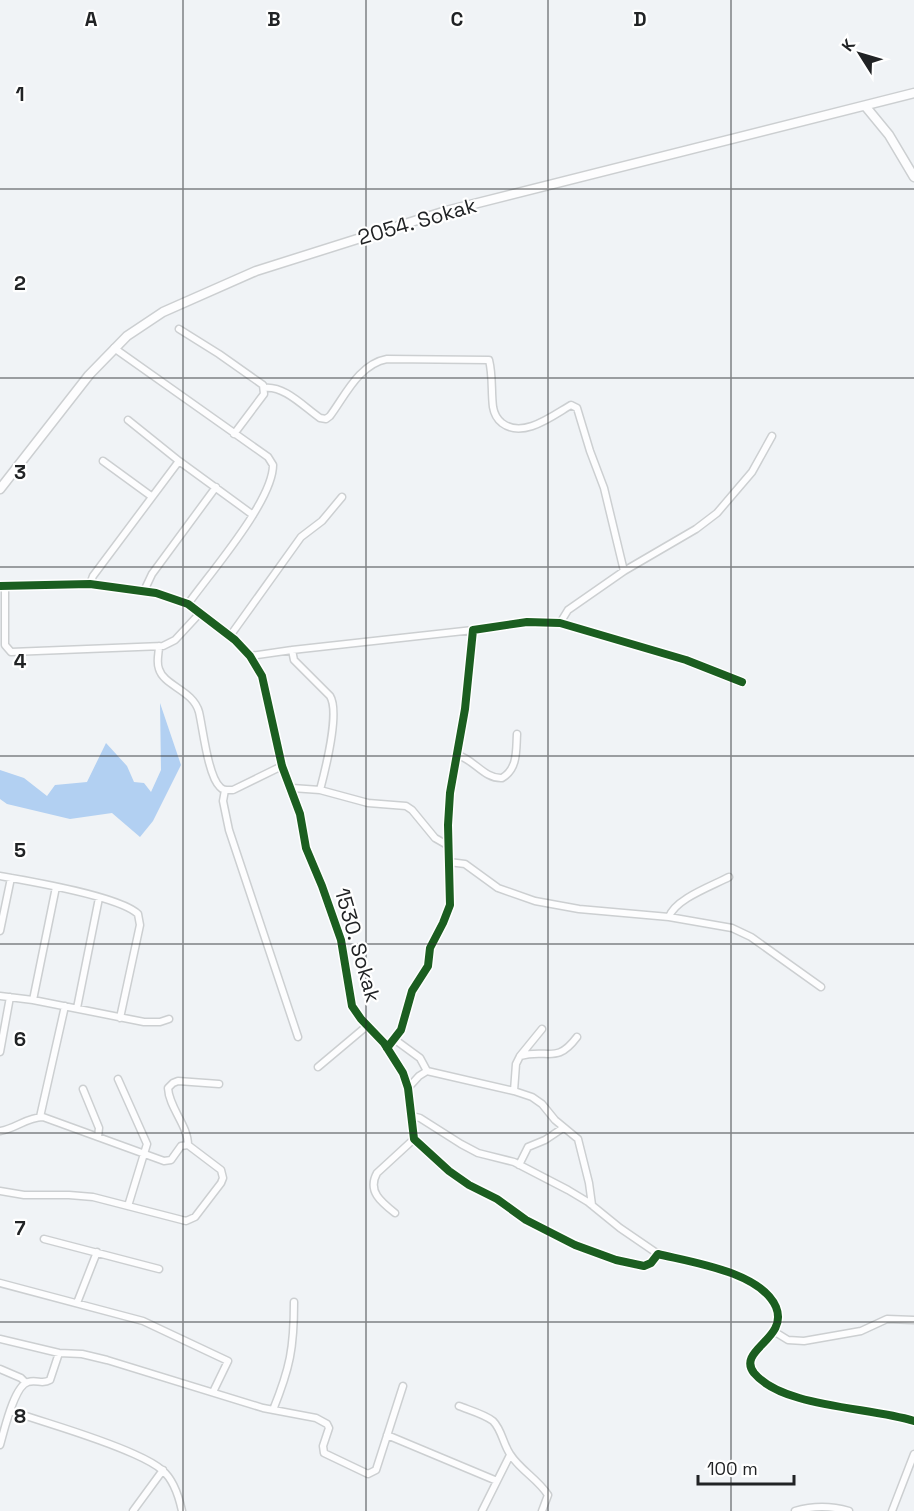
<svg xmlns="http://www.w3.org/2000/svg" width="914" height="1511" font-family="'Space Grotesk',sans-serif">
	<rect width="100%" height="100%" fill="#f0f3f6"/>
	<path fill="#b2d0f2" d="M160,703L181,765L153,821L140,837L112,813L70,819L7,804L0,799V770L24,778L47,796L55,785L87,782L106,743L127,766L134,782L144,783L151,792L161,770Z"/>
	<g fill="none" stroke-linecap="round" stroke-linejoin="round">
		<defs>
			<path id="street" d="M179,329L219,354L263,385L264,394L234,434
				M114,348L268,457L273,465C273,501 210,573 188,604
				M264,388C284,385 304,407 320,418L326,419L330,416C345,396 359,364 387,359L489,360C493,376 491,391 493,407C494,413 497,419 502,423C523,439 552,416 571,405L577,408L590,451L604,488L624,571
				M128,420L179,461
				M103,461L151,496
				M90,584L93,576L179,461L253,515
				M0,586L90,584L156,593L188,604L235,640L250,656L262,676L282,766L300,814L306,848L322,886L341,940L352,1006L361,1019L384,1043L403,1073L408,1088L414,1139L449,1171L469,1185L497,1199L526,1220L575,1245L616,1260L644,1266L651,1263L658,1254C691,1262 761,1272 776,1307C789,1339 736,1350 754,1373C783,1408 871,1407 914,1421
				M5,586V645L11,652L163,646L175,640L200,613
				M144,591L152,574L216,487
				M560,623L568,610L624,571L696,529L717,513L752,472L772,436
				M230,636L301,537L322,521L342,497
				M159,646C159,653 156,662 159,669C164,686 193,690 199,712C203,729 208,776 220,787C223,791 228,790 233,790L282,766
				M292,650L294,660L330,696C340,712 325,771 320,790
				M250,656L292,650L473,630
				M457,755C474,759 484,779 502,778C518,769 516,750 517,734
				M292,788L320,790L368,803L406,806L412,810L435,838L449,846
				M225,790L223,801L229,830L298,1037
				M449,862L465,864L498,888L535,901L579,909L669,917L732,928L751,937L821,987
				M0,876C29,881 119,896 138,914L140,925L120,1018
				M669,917C675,899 712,886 729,877
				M0,931L11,878
				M0,996L33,1000L144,1022H160L169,1019
				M33,1000L56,887
				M77,1008L99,898
				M394,1039L420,1058L427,1071
				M387,1048L401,1030L412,991L428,966L430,948L443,923L450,905L448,825L450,793L465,709L473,630L527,622L560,623L686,660L742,682
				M0,1052L10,997
				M520,1056L542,1029
				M318,1067L368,1025
				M118,1079L147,1144L128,1206
				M408,1088L419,1076L427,1071L514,1091L532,1097L542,1104L555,1120L578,1139L589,1183L592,1205
				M83,1089L99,1128L98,1137
				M514,1091L516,1064L520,1056C548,1048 556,1065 577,1037
				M412,1116L420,1118L461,1144L478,1153L514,1162L568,1190L588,1202L620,1228L658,1254
				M40,1117L65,1006
				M0,1131C15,1129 27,1117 43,1117L164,1161L171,1160L181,1146L188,1145L221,1170L223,1178L221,1183L195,1217L186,1221L93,1197L69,1195H24L0,1191
				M188,1145C188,1125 169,1108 168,1088L173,1083L178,1081L219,1084
				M519,1165L528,1147L545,1140L563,1128
				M395,1213C381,1202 367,1191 377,1173L414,1139
				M44,1239L159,1269
				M0,1283L143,1321L228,1361L213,1392
				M77,1303L97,1252
				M775,1332L788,1340L804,1341L861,1331L887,1319L914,1320
				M0,1339L59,1353L82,1354L107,1360L263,1408L316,1418L327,1424L329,1428L323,1446L324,1453L368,1474L376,1470L403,1386
				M0,1369L21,1378L26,1383
				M459,1406C469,1410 484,1414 493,1421C502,1430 503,1444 510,1454C520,1470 538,1479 548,1495L542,1511
				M273,1410C290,1368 294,1348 294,1302
				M11,1411C52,1425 94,1436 134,1454C143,1458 154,1463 162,1470C173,1479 179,1497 182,1511
				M387,1435L497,1481
				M0,1445C4,1431 14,1386 28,1382C37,1379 42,1385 50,1380L59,1353
				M133,1511L163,1470
				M482,1511L510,1455
				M795,1511C812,1506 832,1506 849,1511
				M892,1511L914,1454"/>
			<path id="secondary" d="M866,107L889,135L914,177
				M0,489L89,375L127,336L163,312L256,271L446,211L914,93"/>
		</defs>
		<use href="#street" stroke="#cccfd1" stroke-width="9"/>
		<use href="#secondary" stroke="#cccfd1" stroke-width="11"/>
		<use href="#street" stroke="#fdfdfe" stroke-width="6"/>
		<use href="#secondary" stroke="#fdfdfe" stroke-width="8"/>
		<defs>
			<path id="cycleway" d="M0,586L90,584L156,593L188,604L235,640L250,656L262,676L282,766L300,814L306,848L322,886L341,940L352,1006L361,1019L384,1043L403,1073L408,1088L414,1139L449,1171L469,1185L497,1199L526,1220L575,1245L616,1260L644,1266L651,1263L658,1254C691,1262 761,1272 776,1307C789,1339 736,1350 754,1373C783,1408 871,1407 914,1421
				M387,1048L401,1030L412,991L428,966L430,948L443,923L450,905L448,825L450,793L465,709L473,630L527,622L560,623L686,660L742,682"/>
		</defs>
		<use href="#cycleway" stroke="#fff" stroke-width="11"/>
		<use href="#cycleway" stroke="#1b5e20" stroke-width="8"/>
	</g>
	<path fill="none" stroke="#212325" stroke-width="1.5" stroke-opacity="0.55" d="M183,0V1511M366,0V1511M548,0V1511M731,0V1511M0,189H914M0,378H914M0,567H914M0,756H914M0,944H914M0,1133H914M0,1322H914"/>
	<g text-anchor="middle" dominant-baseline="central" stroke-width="4.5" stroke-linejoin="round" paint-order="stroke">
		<g font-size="21" fill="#212325" stroke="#fff">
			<text transform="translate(417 221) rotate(-16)">2054. Sokak</text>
			<text transform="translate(358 945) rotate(74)">1530. Sokak</text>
		</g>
	</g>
	<g font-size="20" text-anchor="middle" font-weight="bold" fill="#212325" stroke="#fff" stroke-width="4.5" stroke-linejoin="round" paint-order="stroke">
		<text x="91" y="26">A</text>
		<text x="274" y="26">B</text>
		<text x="457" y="26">C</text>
		<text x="640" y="26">D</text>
		<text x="20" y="101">1</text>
		<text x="20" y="290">2</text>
		<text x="20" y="479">3</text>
		<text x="20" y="668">4</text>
		<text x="20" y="857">5</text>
		<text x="20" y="1046">6</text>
		<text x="20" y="1235">7</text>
		<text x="20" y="1423">8</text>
	</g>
	<g transform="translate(860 54) rotate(307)" stroke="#ffffff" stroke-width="4.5" paint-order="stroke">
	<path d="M0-4.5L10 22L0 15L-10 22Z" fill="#212325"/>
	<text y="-9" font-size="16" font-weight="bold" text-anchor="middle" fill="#212325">K</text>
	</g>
	<path d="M698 1475v9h96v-9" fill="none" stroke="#212325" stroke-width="3"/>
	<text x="707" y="1475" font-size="18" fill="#212325" stroke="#ffffff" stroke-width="4.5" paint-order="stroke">100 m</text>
</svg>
